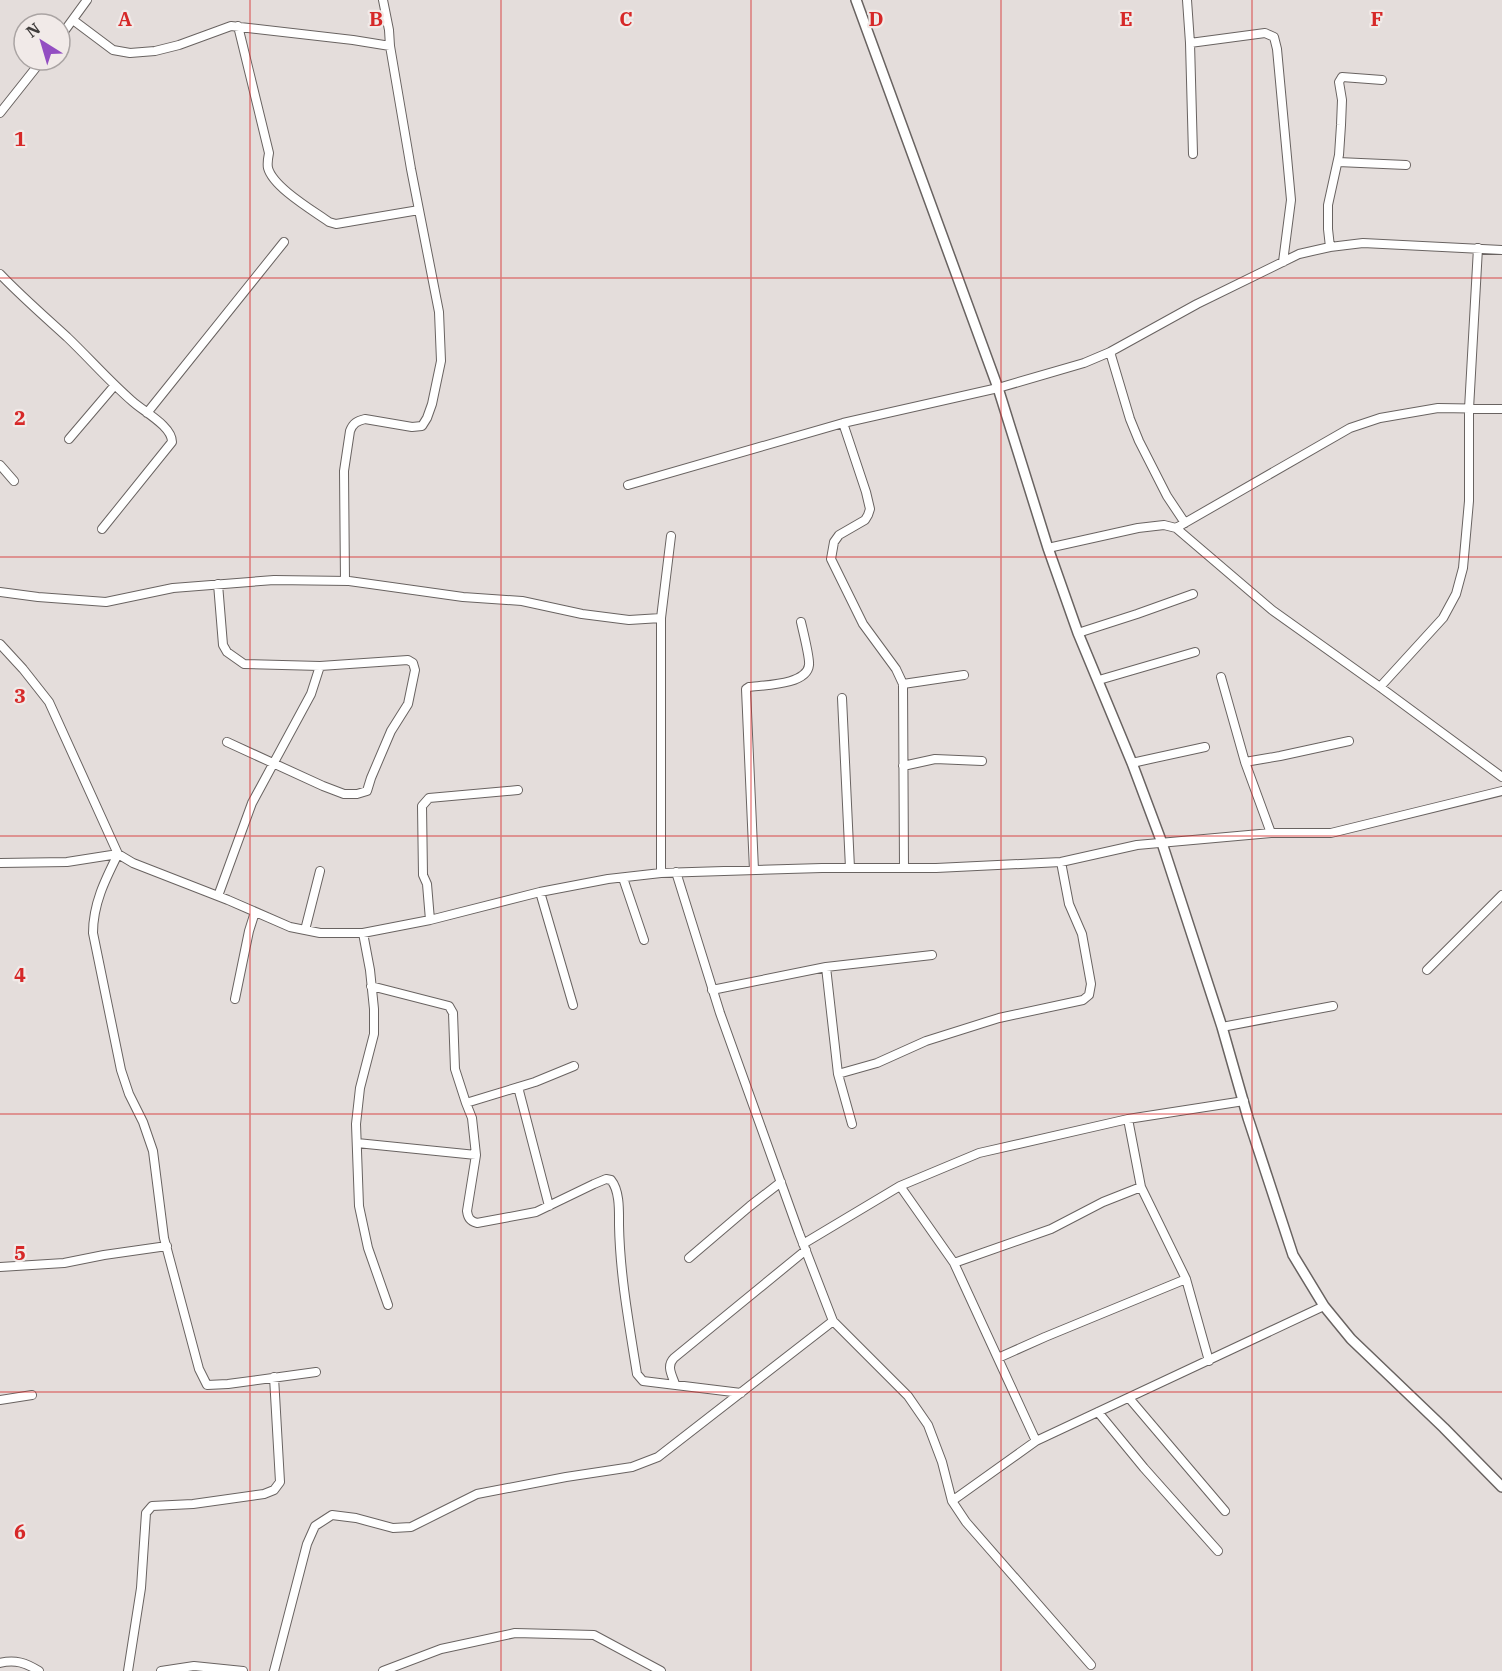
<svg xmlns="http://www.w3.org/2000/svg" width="1502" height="1671" font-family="'IBM Plex Serif',serif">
	<rect width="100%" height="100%" fill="#e4dddb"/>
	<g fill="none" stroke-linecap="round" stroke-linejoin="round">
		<defs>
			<path id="minor" d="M1187,0L1190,43L1193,154
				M73,20L113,50L130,53L155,51L179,45L231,26L353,40L390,46
				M238,26L269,153C268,158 267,163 268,168C273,187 312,210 329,222L336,224L419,210
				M60,37L87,0
				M1190,43L1265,33L1274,37L1277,49L1291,200L1283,262
				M0,113L42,60
				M1338,162L1406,165
				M1330,247L1328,229V205L1339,155L1341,125L1342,100L1339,82L1342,77L1382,80
				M0,274C21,296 44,316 67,337C89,358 109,381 132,401C144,412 172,426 172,442L102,529
				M1110,352L1130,419L1139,441L1167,496L1185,523
				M147,413L284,242
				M843,423L866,492L870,509L868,515L865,520L839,535L834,542L831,559L863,624L896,669L903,684L904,868
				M69,439L115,385
				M0,465L14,481
				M628,485L843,423L998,388L1084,363L1110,352L1197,304L1299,254L1330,247L1363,243L1502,250
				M1176,528L1350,428L1380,418L1438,408L1502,409
				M1048,548L1138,528L1164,525L1176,528L1272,610L1380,687L1502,777
				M345,581L344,471L350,431C353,423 357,421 365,419L412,427L422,426L427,418L432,404L441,361L439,312L411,169L390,46L389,30L383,0
				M218,584L223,645L227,652L244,664L320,666L408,660L413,663L415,670L408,704L391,731L371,778L367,791L357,794H344L323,786L227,742
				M0,592L38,597L106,602L173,588L274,580L349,581L463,597L522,601L582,614L629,620L661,618
				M1078,633L1137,614L1193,594
				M0,644L23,669L49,702L118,854L133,863L228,900L290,927L320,933H363L430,920L540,892L608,879L661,873L692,872L822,868H936L1061,862L1137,845L1271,833H1331L1502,791
				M1221,677L1245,762L1271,833
				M1099,680L1195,652
				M903,684L964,675
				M1380,687L1443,618L1456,594L1463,568L1469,501V409L1478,248
				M842,698L850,868
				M1245,762L1280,756L1349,741
				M1132,763L1205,747
				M903,766L935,759L982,761
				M118,854C105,880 93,904 93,933L121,1070L129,1094L143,1122L153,1151L164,1238L199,1369L207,1385L228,1384L316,1372
				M0,863L67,862L118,854
				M754,870L746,689L749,687C764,685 807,685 809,665C810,658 803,631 801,622
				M676,872L720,1013L799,1233L833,1321L908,1396L928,1425L942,1462L952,1501L966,1522L1091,1665
				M661,873V618L671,536
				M623,878L644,940
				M540,892L573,1005
				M218,896L252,803L311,694L320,666
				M430,920L427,884L423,875L422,806L429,798L518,790
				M305,930L320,871
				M363,933L370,970L374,1009V1034L360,1088L356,1124L359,1206L368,1248L388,1305
				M826,967L838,1074L852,1124
				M1427,970L1502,895
				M712,990L826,967L932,955
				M235,999L249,931L255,912
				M1222,1027L1333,1006
				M838,1074L877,1063L926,1041L999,1018L1083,1000L1089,995L1091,984L1082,934L1069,904L1061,862
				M518,1087L549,1206
				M466,1103L535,1082L574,1066
				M1128,1119L1141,1187L1186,1279L1209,1361
				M357,1143L476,1155L472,1118L466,1103L455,1069L453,1013L449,1006L371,986
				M476,1155L467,1211C468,1218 470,1221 477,1223L536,1212L594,1184L606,1179L611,1180C620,1191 619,1211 619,1225C620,1275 629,1324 637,1374L643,1381L741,1393
				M900,1186L954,1263L1036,1441
				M803,1244L900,1186L979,1153L1128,1119L1244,1101
				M689,1258L750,1206L781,1182
				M954,1263L1051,1229L1103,1202L1141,1187
				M0,1267L64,1263L104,1255L167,1246
				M998,1358L1045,1337L1186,1279
				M675,1384C672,1375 666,1366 674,1358L806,1250
				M1129,1398L1225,1511
				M0,1400L32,1395
				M1098,1412L1144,1468L1218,1551
				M952,1501L1036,1441L1324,1306
				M0,1663C15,1659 26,1663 39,1671
				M128,1671L141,1588L146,1513L152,1506L193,1504L264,1494L274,1490L280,1482L274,1377
				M161,1671L194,1666L243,1671
				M274,1671L307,1544L315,1526L332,1515L356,1518L393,1528L411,1527L477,1494L566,1477L632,1467L658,1457L833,1321
				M383,1671L441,1649L515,1633L594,1635L661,1671"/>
			<path id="tertiary" d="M856,0L998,388L1048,548L1078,633L1132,763L1162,843L1222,1027L1248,1118L1293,1255L1324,1306L1351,1339L1444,1428L1502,1487"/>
		</defs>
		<use href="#minor" stroke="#696361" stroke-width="10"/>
		<use href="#tertiary" stroke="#696361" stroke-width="12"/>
		<use href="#minor" stroke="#fff" stroke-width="8"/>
		<use href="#tertiary" stroke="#fff" stroke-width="9"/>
	</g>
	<path fill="none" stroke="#d62828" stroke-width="1.5" stroke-opacity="0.55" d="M250,0V1671M501,0V1671M751,0V1671M1001,0V1671M1252,0V1671M0,278H1502M0,557H1502M0,836H1502M0,1114H1502M0,1392H1502"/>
	<g font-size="20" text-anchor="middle" font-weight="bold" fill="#d62828" stroke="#f1eae8" stroke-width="4.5" stroke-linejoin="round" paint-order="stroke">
		<text x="125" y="26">A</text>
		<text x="376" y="26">B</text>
		<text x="626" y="26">C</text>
		<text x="876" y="26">D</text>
		<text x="1126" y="26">E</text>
		<text x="1377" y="26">F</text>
		<text x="20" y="146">1</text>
		<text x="20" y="425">2</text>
		<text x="20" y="703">3</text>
		<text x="20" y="982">4</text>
		<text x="20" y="1260">5</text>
		<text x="20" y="1539">6</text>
	</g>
	<g transform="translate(42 42) rotate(323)"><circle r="28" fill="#f1eae8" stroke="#aaa4a3" stroke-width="1.5"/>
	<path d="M0-4.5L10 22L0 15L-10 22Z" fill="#934ec2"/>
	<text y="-9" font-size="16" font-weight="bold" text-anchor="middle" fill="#3f3c3b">N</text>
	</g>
</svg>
